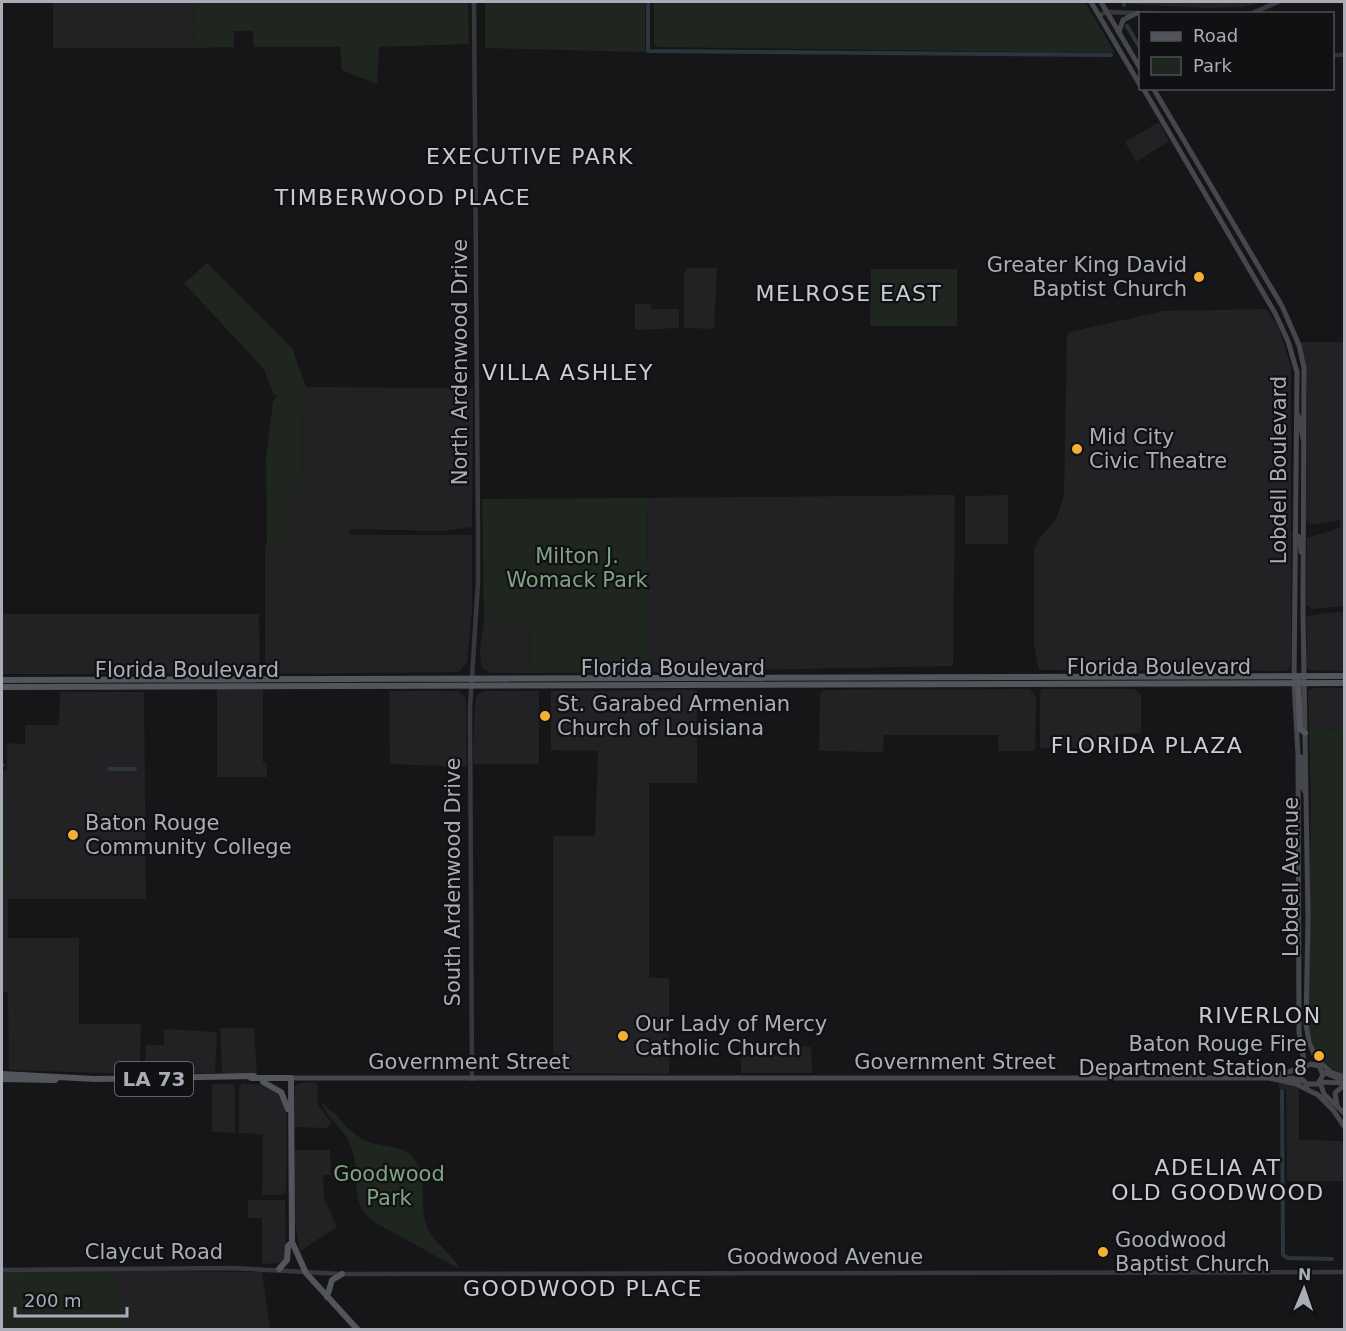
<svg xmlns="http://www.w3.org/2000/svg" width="1346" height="1331" font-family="'DejaVu Sans',sans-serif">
	<rect width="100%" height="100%" fill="#161618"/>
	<path fill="#222225" d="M53,2H193L195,48H53Z
		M1128,2H1265L1241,7L1206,8L1128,4Z
		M1159,122L1169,141L1136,162L1125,142Z
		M688,268H717L714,329L684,328V273Z
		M635,304H651V309H679V328L635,330Z
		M1266,309L1278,326L1291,366V667L1286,671L1039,670L1034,645V551L1037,541L1056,519L1064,495L1067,335L1070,332L1163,311Z
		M1300,342H1344V606L1312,609L1306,605L1307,538L1339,528L1340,520L1317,524H1310L1306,520L1307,384Z
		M306,387L473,388L472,527L442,531L349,529L350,535H472V610L467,662L459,672L265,674V545L292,543V494L301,488L302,389Z
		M955,495L953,666L649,672L647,498Z
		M1008,495V544H965V496Z
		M1344,611V671L1309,670L1306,667L1307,616Z
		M2,614H259L260,674H2Z
		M484,620H530L531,673H491L484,669L481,666L480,650Z
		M217,686H263V763H267V777H217Z
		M1318,688H1344V729L1314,728L1309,731L1308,692L1310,689Z
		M1030,689L1036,697L1035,751H998V735H884L883,752L819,751L820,693L824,690Z
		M1042,689H1134L1141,695V733L1115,734L1114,744H1089V748H1040V695Z
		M697,690V783H649V978H669V1074L553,1073V836H595L598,751L551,750V691Z
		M389,691H458L462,694L466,698L467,767L390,764Z
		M484,691H539V764H473L475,703L477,695Z
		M60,692H144L146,899H8V938H79V1024H141L140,1071L137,1074L9,1070L8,992H2V771L7,770V743L25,744V725H59Z
		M220,1028H254L257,1075H225L222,1071Z
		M164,1029L217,1032L215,1073L145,1074L146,1045H164Z
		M790,1046L811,1047L812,1073H741V1056L790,1055Z
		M315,1082L318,1086L317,1103L332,1124L326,1128L294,1127L295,1086L300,1083Z
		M242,1083L269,1086L281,1096L287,1108L286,1192L283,1195H262L263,1134L239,1133V1087Z
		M1279,1083L1299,1087V1140L1344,1141V1181H1287L1286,1090L1279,1088Z
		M212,1084H233L235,1087V1133L212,1132Z
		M294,1150H330L331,1175H323L324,1198L337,1227L300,1251L294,1220Z
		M248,1200H285L286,1253L282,1263L262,1264V1218H248Z
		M58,1270L262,1272L270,1329H2Z"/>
	<path fill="#1e261f" d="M193,2H468L469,44L379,47L377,84L342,70L340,47H254L253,31H234V47L195,48Z
		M485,2H645V52L485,48Z
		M654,2H1085L1115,53L658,47L654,45Z
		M207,263L292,348L306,387L302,389L301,488L292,494V543L267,545L266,458L273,402L277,395H274L264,369L184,283Z
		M871,269H957V326H870Z
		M647,498L649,672L531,673L530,620H484L482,499Z
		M1314,728L1344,729V1075C1322,1066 1314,1050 1307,1028L1311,800L1309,731Z
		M2,801H7L8,886H2Z
		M321,1103C336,1111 346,1130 362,1139C382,1150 407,1141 418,1165C427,1186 419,1209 428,1229C435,1244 456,1257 459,1269L374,1222C347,1201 362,1178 352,1149C346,1131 328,1119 321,1103Z
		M116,1271L120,1329H2V1272Z"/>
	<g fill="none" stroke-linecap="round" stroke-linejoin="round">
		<path stroke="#2c353c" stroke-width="4" d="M648,2V51L1111,55
			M1124,5V2
			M1127,26L1140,48
			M1332,55H1344
			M2,765H3
			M109,769H135
			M1282,1091L1283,1255L1288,1258L1332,1259"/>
		<path stroke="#37383d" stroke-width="4.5" d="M1250,14L1278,2
			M1099,15L1107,12L1161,14
			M472,1079L470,708L478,583V531L474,2
			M2,1270L232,1268L342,1274L1344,1272"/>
		<path stroke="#45474d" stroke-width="5" d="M1091,2L1140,85
			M1101,2L1140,68
			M1119,32L1123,20L1137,13
			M1143,88L1275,313L1288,341L1297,372L1294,683L1298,755L1299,1032L1305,1066
			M1153,88L1282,306L1299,345L1304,368L1303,613L1308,918L1306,1024L1309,1042L1323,1075L1318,1084H1306
			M1298,415L1304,443
			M1295,534L1300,538L1301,552
			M1301,757L1302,786L1306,794
			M1321,1063L1331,1072L1344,1077
			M1323,1072L1340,1079
			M291,1078H1269L1296,1084L1318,1095
			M1269,1078L1304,1067
			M1279,1080L1291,1078L1303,1081
			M1320,1082L1324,1094L1344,1113
			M1321,1082L1344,1083
			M1308,1085L1301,1078L1302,1069L1310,1064L1319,1066
			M1317,1094L1333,1110L1344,1126
			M1337,1105L1335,1093L1344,1085"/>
		<path stroke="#53555c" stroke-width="6" d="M2,680L1344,676
			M1298,680L1300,729L1305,733
			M2,687L1344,683
			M2,1074L95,1079L254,1076
			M251,1078H291L292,1242L306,1273L358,1330
			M2,1079L55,1080L57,1077
			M263,1082L281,1092L288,1109
			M279,1269L287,1260L288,1246L292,1242
			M327,1297L332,1280L342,1274"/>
	</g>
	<g fill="#f2b134" stroke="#111113" stroke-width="2">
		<circle cx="1199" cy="277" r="6"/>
		<circle cx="1077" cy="449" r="6"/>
		<circle cx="545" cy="716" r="6"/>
		<circle cx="73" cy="835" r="6"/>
		<circle cx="623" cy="1036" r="6"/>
		<circle cx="1319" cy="1056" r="6"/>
		<circle cx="1103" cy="1252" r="6"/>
	</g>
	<g text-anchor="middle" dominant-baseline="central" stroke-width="4.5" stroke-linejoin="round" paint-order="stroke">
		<rect fill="#111113" stroke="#7b7e86" stroke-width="1.5" x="115" y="1062" width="78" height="34" rx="4.5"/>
		<g font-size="20" font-weight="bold" fill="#a8adb8">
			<text x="154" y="1079">LA 73</text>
		</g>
		<g font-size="21" fill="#a8adb8" stroke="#111113" text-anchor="start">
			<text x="1187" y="265" text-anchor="end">Greater King David<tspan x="1187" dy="24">Baptist Church</tspan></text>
			<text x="1089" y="437">Mid City<tspan x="1089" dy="24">Civic Theatre</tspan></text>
			<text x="557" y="704">St. Garabed Armenian<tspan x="557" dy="24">Church of Louisiana</tspan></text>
			<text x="85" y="823">Baton Rouge<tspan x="85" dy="24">Community College</tspan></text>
			<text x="635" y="1024">Our Lady of Mercy<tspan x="635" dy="24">Catholic Church</tspan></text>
			<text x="1307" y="1044" text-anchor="end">Baton Rouge Fire<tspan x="1307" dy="24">Department Station 8</tspan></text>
			<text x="1115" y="1240">Goodwood<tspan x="1115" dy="24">Baptist Church</tspan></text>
		</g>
		<g font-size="21" fill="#a8adb8" stroke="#111113">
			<text transform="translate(460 362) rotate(-90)">North Ardenwood Drive</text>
			<text transform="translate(1279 470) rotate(-90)">Lobdell Boulevard</text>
			<text x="1159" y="667">Florida Boulevard</text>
			<text x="673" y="668">Florida Boulevard</text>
			<text x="187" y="670">Florida Boulevard</text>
			<text transform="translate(1291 877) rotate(-90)">Lobdell Avenue</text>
			<text transform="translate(453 882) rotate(-90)">South Ardenwood Drive</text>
			<text x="469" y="1062">Government Street</text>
			<text x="955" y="1062">Government Street</text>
			<text x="154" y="1252">Claycut Road</text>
			<text x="825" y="1257">Goodwood Avenue</text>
		</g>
		<g font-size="21" fill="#7fa381" stroke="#111113">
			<text x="577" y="556">Milton J.<tspan x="577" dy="24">Womack Park</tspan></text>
			<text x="389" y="1174">Goodwood<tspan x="389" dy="24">Park</tspan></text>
		</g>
		<g font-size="22" letter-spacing="1.5" fill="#c9ccd4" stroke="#111113">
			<text x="530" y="156">EXECUTIVE PARK</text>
			<text x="403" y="197">TIMBERWOOD PLACE</text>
			<text x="849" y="293">MELROSE EAST</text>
			<text x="568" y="372">VILLA ASHLEY</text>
			<text x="1147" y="745">FLORIDA PLAZA</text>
			<text x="1260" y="1015">RIVERLON</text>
			<text x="1218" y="1167">ADELIA AT<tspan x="1218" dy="25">OLD GOODWOOD</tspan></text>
			<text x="583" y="1288">GOODWOOD PLACE</text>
		</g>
	</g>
	<rect width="1346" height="1331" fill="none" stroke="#a8adb8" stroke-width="6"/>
	<rect x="1139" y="12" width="195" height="78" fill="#111113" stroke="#4d4f55" stroke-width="1.5"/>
	<rect x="1151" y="32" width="30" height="9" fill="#53555c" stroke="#4d4f55" stroke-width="1.5"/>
	<text x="1193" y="42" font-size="18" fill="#a8adb8">Road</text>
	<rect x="1151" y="57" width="30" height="18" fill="#1e261f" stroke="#4d4f55" stroke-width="1.5"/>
	<text x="1193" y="72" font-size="18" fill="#a8adb8">Park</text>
	<g transform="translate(1304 1289) rotate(2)" stroke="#111113" stroke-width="4.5" paint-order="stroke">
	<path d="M0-4.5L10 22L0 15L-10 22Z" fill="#a8adb8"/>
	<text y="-9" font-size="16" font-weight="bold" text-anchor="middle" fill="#a8adb8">N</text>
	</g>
	<path d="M15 1307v9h112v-9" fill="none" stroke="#a8adb8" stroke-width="3"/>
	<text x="24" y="1307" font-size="18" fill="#a8adb8" stroke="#111113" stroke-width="4.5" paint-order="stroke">200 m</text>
</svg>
